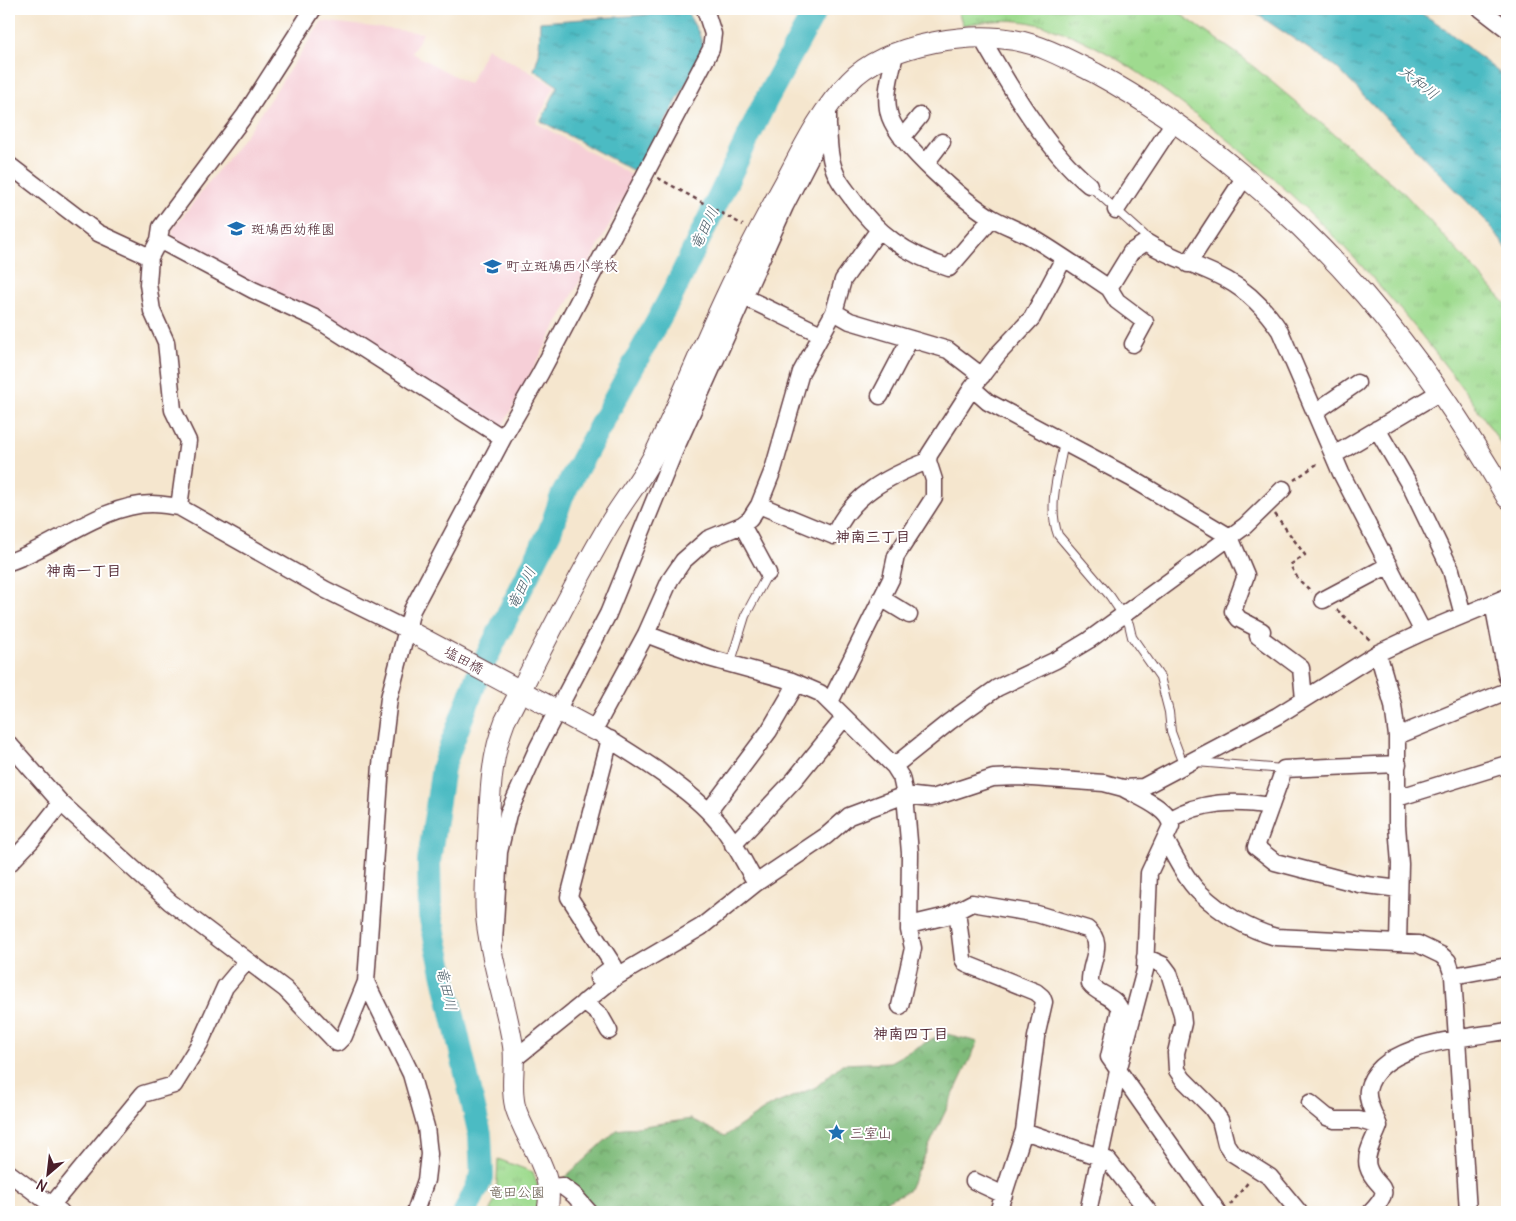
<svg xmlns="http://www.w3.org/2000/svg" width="1516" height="1221" font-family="Delius,'Klee One',sans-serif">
	<defs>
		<pattern id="grass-tufts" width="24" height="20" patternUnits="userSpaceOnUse" patternTransform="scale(1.25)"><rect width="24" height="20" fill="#9fdb8f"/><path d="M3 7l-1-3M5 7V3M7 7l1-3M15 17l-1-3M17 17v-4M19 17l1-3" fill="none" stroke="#8abc7c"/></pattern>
		<pattern id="forest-crowns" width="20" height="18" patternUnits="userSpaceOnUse" patternTransform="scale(1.25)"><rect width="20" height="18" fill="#7fbb7a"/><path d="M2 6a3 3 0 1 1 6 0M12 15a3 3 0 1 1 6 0" fill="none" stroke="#6a9764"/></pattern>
		<pattern id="water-ripples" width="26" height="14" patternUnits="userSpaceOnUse" patternTransform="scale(1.25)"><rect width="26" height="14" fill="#4cbbc3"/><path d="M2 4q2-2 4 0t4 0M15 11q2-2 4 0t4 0" fill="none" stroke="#41979f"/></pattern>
	</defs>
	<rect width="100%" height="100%" fill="#fff"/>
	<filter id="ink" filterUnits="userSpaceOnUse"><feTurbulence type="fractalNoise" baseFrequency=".02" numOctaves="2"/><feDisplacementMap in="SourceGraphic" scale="10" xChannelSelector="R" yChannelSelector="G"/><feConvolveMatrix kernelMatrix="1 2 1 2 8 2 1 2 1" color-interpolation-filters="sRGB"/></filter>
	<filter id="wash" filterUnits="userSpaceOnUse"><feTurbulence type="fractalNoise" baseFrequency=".0096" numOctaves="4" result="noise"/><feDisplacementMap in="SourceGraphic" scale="20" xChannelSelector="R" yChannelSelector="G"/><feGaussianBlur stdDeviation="1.12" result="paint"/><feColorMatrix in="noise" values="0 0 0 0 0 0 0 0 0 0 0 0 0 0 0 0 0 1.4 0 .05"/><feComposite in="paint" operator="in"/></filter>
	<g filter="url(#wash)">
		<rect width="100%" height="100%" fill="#f5e6ce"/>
		<path fill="#f6cfd7" d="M322,21L423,33L412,53L469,84L487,48L555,86L536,123L635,177L502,428L174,244L172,230L252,126Z"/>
		<path fill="url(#grass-tufts)" stroke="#747d5d" d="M957,9H1173L1242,57L1402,191L1507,305V454C1480,409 1447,367 1414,326C1340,237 1267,166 1174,98C1131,66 1074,27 1019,21C1001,19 981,22 963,25Z
			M498,1159L533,1172L540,1192L537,1212H489L496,1198Z"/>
		<path fill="url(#forest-crowns)" stroke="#646d52" d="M943,1033L978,1042L908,1191L861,1212H599L564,1178L617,1130L691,1119L725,1136L770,1106L816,1087L842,1064L890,1062Z"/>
		<path fill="url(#water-ripples)" stroke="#4b6d77" d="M1249,9H1414L1440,25L1507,79V249L1486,221L1336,67Z
			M687,12L699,33L704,50L638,173L541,121L558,86L534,70L539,54L540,22Z"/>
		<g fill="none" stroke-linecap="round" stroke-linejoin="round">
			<path stroke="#4cbbc3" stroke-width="24" d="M465,1212L482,1177L480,1135L430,915L429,861L443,767L479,672L550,531L562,496L673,293L766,100L816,9"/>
		</g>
	</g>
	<g filter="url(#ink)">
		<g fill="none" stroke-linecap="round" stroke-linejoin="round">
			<defs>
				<path id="service" d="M1089,185L1144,235L1146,242
					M1064,442C1059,471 1047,506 1058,535L1110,596L1129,624L1132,637L1160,677L1169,712L1171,732L1183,764
					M730,665L745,616L768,573
					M1196,762L1284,769"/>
				<path id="minor" d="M313,9L245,115L161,227L159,240L253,290L315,318L503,438
					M1481,9L1507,29
					M981,37C1008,84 1047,151 1089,185
					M895,54C891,74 883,97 890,117C901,147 965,202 992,218C1006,226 1022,231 1036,240C1061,255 1085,272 1109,288L1131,252L1146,242C1174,260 1200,265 1227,280C1249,292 1266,310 1280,331L1341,473L1423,632
					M828,125C829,142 829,159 836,174C839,182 846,190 851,197C876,233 907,255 949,268L992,218
					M902,138L920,116
					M926,163L942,142
					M9,165L98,233L150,257
					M1116,210L1174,122
					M159,240L150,257L148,284L152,311L166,342L173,410L188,441L179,507
					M1188,264L1244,178
					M1109,288L1117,301L1145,322L1133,344
					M744,297L821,334
					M834,312L850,321L948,350L982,376
					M972,388L988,402L1131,478L1230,537L1246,575L1233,611L1239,619L1262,631L1258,636L1301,668L1304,699
					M880,396L910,339
					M1315,412L1357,383
					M1377,429L1412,489L1451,570L1463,615
					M1334,455L1440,392
					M759,505L834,536C850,495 889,476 928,461
					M742,525L768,573
					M9,562C54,547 103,504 152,504C161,504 171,506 179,507L326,590L407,630
					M881,598L909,615
					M1323,600L1389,565
					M1493,603L1507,677
					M646,634L709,658L792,681L820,693L894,766L901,777L905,795L910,853L909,930L913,948L900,1006
					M1378,653L1393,705L1397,736V825L1400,864L1398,943
					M830,702L891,579L896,556L934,497V480L928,461L929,455L972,388L999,353L1032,318L1064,258
					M1397,736L1507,691
					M9,744L61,803L170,902L285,989L337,1043L344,1036L366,982
					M1398,764L1284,769L1256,847L1275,862L1359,884L1399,889
					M894,766L949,722L997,688L1056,660L1089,640L1245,526L1283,489
					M1397,798L1507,764
					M709,811L769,731L797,683
					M1170,819C1202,801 1235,800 1271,806
					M1165,839C1174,855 1186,880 1199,892C1221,913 1247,929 1276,937L1418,944L1441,955L1448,961L1453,976L1468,1212
					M733,845L794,780L844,718
					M9,864L31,841L61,803
					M756,883C744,863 733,838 717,821C690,788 631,753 594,730L646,634L670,580L683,561L708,539L742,525L750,519L759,505L773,470L801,372L834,312L843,280L878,231
					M957,910L963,959L966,964L1036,992L1042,997L1044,1002L1036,1037L1024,1131L998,1212
					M909,925L947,916L972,903L1037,914L1087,929C1107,944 1088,963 1090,984C1098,995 1114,995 1120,1009L1109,1057L1218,1212
					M494,942L499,852L508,814L538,747L608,614L674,452L785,206L828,123V114
					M1145,957L1163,965L1169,973L1182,1014L1183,1023L1176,1053L1177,1070L1183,1079L1211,1107L1220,1120L1226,1144L1232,1153L1270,1177L1299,1212
					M1453,976L1507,966
					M598,978L614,966L569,897L610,739
					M584,1002L600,1015L609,1031
					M514,1059L616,977L701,927L756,883L826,836L849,816L905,795L932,798L993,778L1018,777L1104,783L1123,788L1143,787L1277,716L1378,653L1423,632L1507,597
					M1310,1103L1327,1117L1335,1120H1359L1379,1126
					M1024,1131L1108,1160L1149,1212
					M9,1173L61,1212
					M974,1181L1004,1195
					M549,1187L562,1186L574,1195L589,1212
					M46,1212L143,1094L174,1085L200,1043L225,987L246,962
					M415,1212L426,1180L429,1154L426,1127L411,1074L366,982L381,765L389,698L412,610L503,438L540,374L711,49L713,34L705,9
					M1088,1212L1118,1071L1145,970L1149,873L1171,826C1169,808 1138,797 1123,788
					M1371,1212C1397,1184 1375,1190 1368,1167C1364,1154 1375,1138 1379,1126C1375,1115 1366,1102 1368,1090C1378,1042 1468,1038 1507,1031"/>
				<path id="tertiary" d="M407,630L594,730
					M547,1212C557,1173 525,1142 515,1106C510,1085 516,1066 513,1046C506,1002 490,960 486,916C484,891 487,865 488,840C490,799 490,759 505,721C539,655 572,587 610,523C625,498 644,476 657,449C681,399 702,347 726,296C744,257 764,220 785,182C803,148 821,110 849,82C870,59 905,48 935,42C961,37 987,35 1014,40C1043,45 1069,60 1095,73C1193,126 1292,211 1365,295C1419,358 1466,427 1507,498"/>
			</defs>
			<use href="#service" stroke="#643d43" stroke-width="10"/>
			<use href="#minor" stroke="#643d43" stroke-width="19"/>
			<use href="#tertiary" stroke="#643d43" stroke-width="22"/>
			<path stroke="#643d43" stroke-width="2.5" stroke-dasharray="4 4" stroke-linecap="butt" d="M658,178L743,225
				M1294,480L1320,462
				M1275,514L1305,555L1290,565L1298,579L1312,592
				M1337,610L1371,641
				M1230,1205L1250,1180"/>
			<use href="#service" stroke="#fff" stroke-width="8"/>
			<use href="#minor" stroke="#fff" stroke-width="16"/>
			<use href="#tertiary" stroke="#fff" stroke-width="20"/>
		</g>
	</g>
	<defs>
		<symbol id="school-bare" viewBox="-9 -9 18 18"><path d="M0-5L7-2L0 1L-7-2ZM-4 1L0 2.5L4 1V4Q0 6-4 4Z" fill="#1f6fb2" stroke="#fff" stroke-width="2.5" paint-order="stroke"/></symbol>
		<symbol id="sight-bare" viewBox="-9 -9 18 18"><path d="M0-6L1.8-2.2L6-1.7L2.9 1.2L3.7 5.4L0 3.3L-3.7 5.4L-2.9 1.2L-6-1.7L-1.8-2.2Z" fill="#1f6fb2" stroke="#fff" stroke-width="2.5" paint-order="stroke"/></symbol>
	</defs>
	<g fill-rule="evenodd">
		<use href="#school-bare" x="224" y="216" width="25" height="25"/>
		<use href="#school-bare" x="480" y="254" width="25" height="25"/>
		<use href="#sight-bare" x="824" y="1120" width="25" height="25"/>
	</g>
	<g text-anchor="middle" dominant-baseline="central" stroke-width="4" stroke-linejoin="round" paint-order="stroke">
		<g font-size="14" fill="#4a1f2b" stroke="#fff" text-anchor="start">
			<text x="251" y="229">斑鳩西幼稚園</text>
			<text x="506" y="266">町立斑鳩西小学校</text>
			<text x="850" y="1133">三室山</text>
		</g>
		<g font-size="14" fill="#4a1f2b" stroke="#fff">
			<text transform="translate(464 660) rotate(28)">塩田橋</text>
		</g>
		<g font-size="14" fill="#645749" stroke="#fff">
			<text x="517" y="1192">竜田公園</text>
		</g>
		<g font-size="15" font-style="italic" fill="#4b5d68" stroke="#fff">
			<text transform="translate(1419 82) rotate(38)">大和川</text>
			<text transform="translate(704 228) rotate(-64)">竜田川</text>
			<text transform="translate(521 588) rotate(-63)">竜田川</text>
			<text transform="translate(447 989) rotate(77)">竜田川</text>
		</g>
		<g font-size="15" font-weight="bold" fill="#4a1f2b" stroke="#fff">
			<text x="873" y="536">神南三丁目</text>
			<text x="84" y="570">神南一丁目</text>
			<text x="911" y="1033">神南四丁目</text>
		</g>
	</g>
	<rect width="1516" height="1221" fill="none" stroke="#fff" stroke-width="30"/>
	<g transform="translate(48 1174) rotate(208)" stroke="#ffffff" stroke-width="4" paint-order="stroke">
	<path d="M0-4L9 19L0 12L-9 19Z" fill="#4a1f2b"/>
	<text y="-8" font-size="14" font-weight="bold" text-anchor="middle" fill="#4a1f2b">N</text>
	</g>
</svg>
